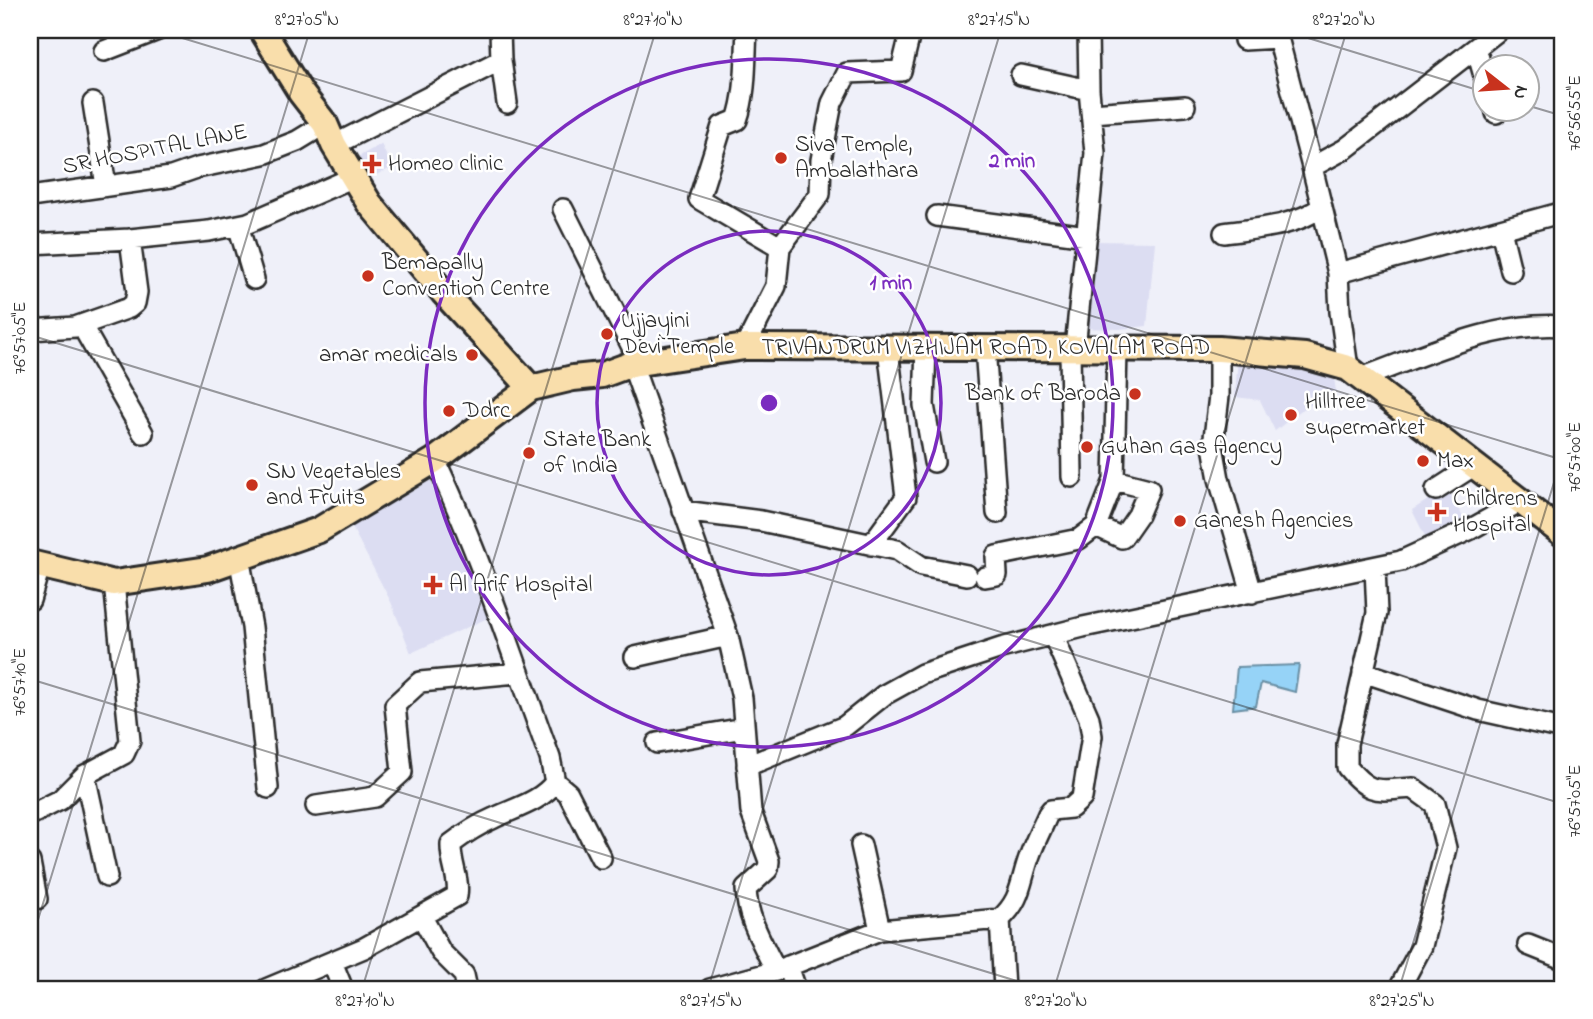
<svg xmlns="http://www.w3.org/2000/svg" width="1593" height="1019" font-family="'Indie Flower',sans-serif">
	<rect width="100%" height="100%" fill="#eff0f9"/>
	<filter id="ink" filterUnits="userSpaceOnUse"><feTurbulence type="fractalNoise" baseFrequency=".0143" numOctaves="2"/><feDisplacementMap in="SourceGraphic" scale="14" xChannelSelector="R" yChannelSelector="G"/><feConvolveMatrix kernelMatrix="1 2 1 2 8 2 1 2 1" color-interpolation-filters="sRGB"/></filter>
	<g filter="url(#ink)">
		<path fill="#dcddf2" d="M381,144L392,168L362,181L351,161Z
			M1093,241L1155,242L1147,326L1119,329L1083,328Z
			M1238,355L1333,372L1336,391L1300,411L1275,431L1260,400L1235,397Z
			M438,469L492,616L411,653L391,602L346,516Z
			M1447,488L1464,519L1427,540L1412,510Z"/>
		<path fill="#96d3f7" stroke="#6b90a5" stroke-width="2" d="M1299,665L1295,692L1261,683L1256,706L1233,709L1237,667Z"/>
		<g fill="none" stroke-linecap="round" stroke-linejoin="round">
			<defs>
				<path id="minor" d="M500,30L501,60
					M747,30C745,59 747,92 737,120L722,126L699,199L780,247
					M1276,30L1312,167
					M1244,40L1278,38
					M1476,48L1484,76
					M104,51L158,30
					M1021,75L1089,90
					M93,103L106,186
					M1495,108L1496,113
					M1092,113L1185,106
					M334,145L501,60L507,103
					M30,197L171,177L197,168L264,154L297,141L325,124
					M563,209L640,363
					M937,216L1087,236
					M238,225L254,279
					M1501,230L1511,271
					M1224,233C1259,228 1293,227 1322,207
					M30,244L130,239
					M1338,273L1556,214
					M82,326L143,433
					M30,330L75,327L129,308L135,303L137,292L130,239L209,231L248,223L354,177
					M745,347L776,286L780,247L820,194L821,160L832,103L847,73L901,71L911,30
					M926,347L924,405L934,462
					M985,347L997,513
					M1070,348L1072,477
					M1075,348L1095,153L1089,90L1088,30
					M1219,349V396L1213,446L1219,479L1252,593
					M632,364L728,636L742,698L751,812L769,861L768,869L746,889C747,919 763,944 776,971
					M1348,368L1340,312L1338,273L1312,167L1345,149L1499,30
					M1361,378C1425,355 1494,321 1563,326
					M1436,490L1475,465
					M683,511L761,521L897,550L921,566L967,575
					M1096,526L1122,538L1138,515L1149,489L1114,480
					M871,545L906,497L888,348
					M239,557L252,627L268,788
					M1375,568L1377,613L1347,744V767C1371,796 1378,790 1413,788L1435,804L1446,848L1422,946L1399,989
					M985,577L997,575L996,556L1079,539L1096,526L1114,480L1117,349
					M30,600L40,566
					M635,657L728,636
					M1363,672L1478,710L1563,729
					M657,743L744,728
					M747,766L845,726L884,695L922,674L1001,648L1083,627L1401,561L1471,529L1521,501
					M85,775L107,877
					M555,782L568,793L601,858
					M316,806L375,797L402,772L395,705L420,682L518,673
					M30,815L60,800L85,775L124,754L130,741L114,583
					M861,845L880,930
					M30,862L37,899
					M422,917L441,952L464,975L467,989
					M1000,919L1004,989
					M1528,945L1563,959
					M332,962L343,989
					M788,966L796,989
					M266,989L364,948L457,896C460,878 450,863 451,844C464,834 478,825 494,818C515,808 542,801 555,782L550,758C513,658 481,556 435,460
					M710,989L776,971L880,930L1000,919C1022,900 1020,881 1030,855C1035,841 1042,828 1048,814L1051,810L1071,808L1082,798L1092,736L1089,718L1053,635"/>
				<path id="major" d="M262,30L301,93L325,124L334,145L369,203L443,292L531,388
					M30,563L114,583L208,569L319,530L435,460L531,388L573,378L602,375L632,364L745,347L1219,349L1305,356L1348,368L1563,534"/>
			</defs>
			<use href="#minor" stroke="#2b2b2b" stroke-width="24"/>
			<use href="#major" stroke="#2b2b2b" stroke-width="30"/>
			<use href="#minor" stroke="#fff" stroke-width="19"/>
			<use href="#major" stroke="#f9deab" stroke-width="24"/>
		</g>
	</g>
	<path fill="none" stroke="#2b2b2b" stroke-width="2" stroke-opacity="0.45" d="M156,30L1563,460M1282,30L1484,92M1526,105L1563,116M30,335L1563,804M30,679L1043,989M30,946L310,30M362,989L656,30M708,989L1001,30M1054,989L1347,30M1399,989L1563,453"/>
	<g fill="none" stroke="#7b2cbf" stroke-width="3.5">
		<circle cx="769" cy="403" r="172"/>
		<circle cx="769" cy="403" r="344"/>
	</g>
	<g fill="#c8321e" stroke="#fff" stroke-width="2.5">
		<circle cx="781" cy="158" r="7"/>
		<path d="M368.5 153.5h7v7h7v7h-7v7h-7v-7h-7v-7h7z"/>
		<circle cx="368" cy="276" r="7"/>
		<circle cx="607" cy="334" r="7"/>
		<circle cx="472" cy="355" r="7"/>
		<circle cx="1135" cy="394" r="7"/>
		<circle cx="449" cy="411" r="7"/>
		<circle cx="1291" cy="415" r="7"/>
		<circle cx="1087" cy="447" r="7"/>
		<circle cx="529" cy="453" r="7"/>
		<circle cx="1423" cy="461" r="7"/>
		<circle cx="252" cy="485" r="7"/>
		<path d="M1433.5 501.5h7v7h7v7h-7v7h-7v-7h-7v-7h7z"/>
		<circle cx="1180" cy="521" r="7"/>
		<path d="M429.5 574.5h7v7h7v7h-7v7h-7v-7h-7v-7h7z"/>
	</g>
	<g text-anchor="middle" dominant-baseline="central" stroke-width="5" stroke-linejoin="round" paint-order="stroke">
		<g font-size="23" fill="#2b2b2b" stroke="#fff" text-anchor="start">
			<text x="795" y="145">Siva Temple,<tspan x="795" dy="26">Ambalathara</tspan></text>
			<text x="388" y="164">Homeo clinic</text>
			<text x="382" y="263">Bemapally<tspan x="382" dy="26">Convention Centre</tspan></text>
			<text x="621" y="321">Ujjayini<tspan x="621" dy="26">Devi Temple</tspan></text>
			<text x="458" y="355" text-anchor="end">amar medicals</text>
			<text x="1121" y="394" text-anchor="end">Bank of Baroda</text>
			<text x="1305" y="402">Hilltree<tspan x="1305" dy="26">supermarket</tspan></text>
			<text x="463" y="411">Ddrc</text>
			<text x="543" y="440">State Bank<tspan x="543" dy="26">of India</tspan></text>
			<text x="1101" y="447">Guhan Gas Agency</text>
			<text x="1437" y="461">Max</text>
			<text x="266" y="472">SN Vegetables<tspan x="266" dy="26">and Fruits</tspan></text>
			<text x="1453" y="499">Childrens<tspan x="1453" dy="26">Hospital</tspan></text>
			<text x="1194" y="521">Ganesh Agencies</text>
			<text x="449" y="585">Al Arif Hospital</text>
		</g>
		<g font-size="23" fill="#2b2b2b" stroke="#fff">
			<text transform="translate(155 150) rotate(-11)">SR HOSPITAL LANE</text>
			<text x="986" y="348">TRIVANDRUM VIZHIJAM ROAD, KOVALAM ROAD</text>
		</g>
	</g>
	<circle cx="769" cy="403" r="10" fill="#7b2cbf" stroke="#fff" stroke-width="3.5"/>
	<g font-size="21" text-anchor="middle" font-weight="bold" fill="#7b2cbf" stroke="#fff" stroke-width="5" stroke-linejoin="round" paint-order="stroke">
		<text x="1012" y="167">2 min</text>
		<text x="891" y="289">1 min</text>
	</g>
	<rect width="1593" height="1019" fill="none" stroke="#fff" stroke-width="77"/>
	<g transform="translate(1506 88) rotate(107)"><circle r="33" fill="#ffffff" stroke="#aaaaaa" stroke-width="2"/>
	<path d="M0-5L12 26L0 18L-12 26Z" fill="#c8321e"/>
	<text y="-10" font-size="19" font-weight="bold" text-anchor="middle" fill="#2b2b2b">N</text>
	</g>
	<rect x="38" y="38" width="1516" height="943" fill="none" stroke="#2b2b2b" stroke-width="2.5"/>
	<g font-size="18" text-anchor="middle" fill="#2b2b2b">
		<text x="307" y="25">8°27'05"N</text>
		<text x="653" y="25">8°27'10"N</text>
		<text x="999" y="25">8°27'15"N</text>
		<text x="1344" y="25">8°27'20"N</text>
		<text transform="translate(1574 113) rotate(-90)" y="6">76°56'55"E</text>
		<text transform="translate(19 338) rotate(-90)" y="6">76°57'05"E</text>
		<text transform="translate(1574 457) rotate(-90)" y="6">76°57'00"E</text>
		<text transform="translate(19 682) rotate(-90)" y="6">76°57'10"E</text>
		<text transform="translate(1574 801) rotate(-90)" y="6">76°57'05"E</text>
		<text x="365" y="1006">8°27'10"N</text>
		<text x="711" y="1006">8°27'15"N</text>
		<text x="1056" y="1006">8°27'20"N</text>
		<text x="1402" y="1006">8°27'25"N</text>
	</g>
</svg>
